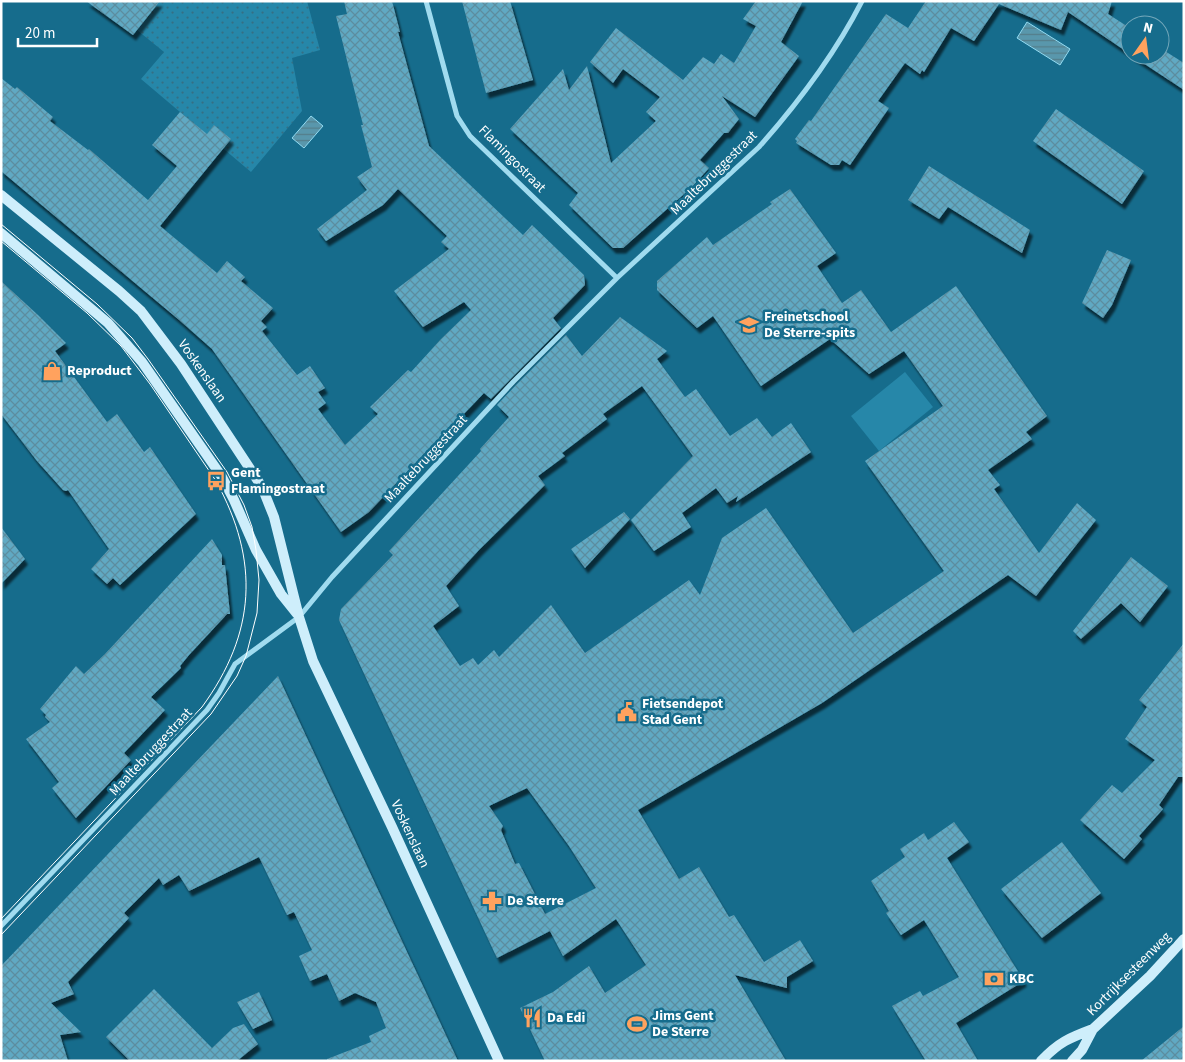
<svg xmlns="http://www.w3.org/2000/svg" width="1185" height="1062" font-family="'Source Sans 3',sans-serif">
	<defs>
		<pattern id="garden-dots" width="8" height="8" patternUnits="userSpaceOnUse" patternTransform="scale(1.25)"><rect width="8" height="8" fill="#2687a9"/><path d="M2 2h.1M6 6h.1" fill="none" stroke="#356f84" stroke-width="1.8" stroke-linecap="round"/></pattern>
		<pattern id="water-rules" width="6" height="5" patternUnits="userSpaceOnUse" patternTransform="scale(1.25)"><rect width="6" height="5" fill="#5997ac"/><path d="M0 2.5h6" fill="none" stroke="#547d8a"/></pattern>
		<pattern id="building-cross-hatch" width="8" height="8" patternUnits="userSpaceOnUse" patternTransform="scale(1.25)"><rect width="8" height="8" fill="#61a9c3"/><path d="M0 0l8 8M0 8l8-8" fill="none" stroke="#5b8d9f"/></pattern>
		<filter id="shadow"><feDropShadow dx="3" dy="5.5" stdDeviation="1" flood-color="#0009"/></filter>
	</defs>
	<rect width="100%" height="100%" fill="#166c8c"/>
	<path fill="#2687a9" d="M905,372L933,407L879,451L851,416Z"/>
	<path fill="url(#garden-dots)" d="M160,1H307L320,50L292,58L302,111L251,172L141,79L164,52L137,30Z"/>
	<path fill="url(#water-rules)" stroke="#92dbf2" d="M1027,22L1070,49L1060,65L1017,38Z
		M311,116L323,126L304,148L292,138Z"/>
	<path fill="url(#building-cross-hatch)" fill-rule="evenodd" filter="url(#shadow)" d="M86,1H160L133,35Z
		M344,1H392L400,32H398L429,146L523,235L532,225L584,275L585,285L553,318L561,328L491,399L484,393L459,419L458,418L369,512L341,532L212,349L178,319L1,171V78L15,89L17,87L53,117L50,121L88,150L89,149L148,200L177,166L152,145L180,112L207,134L214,125L231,139L160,226L217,273L227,261L245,277L241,281L273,308L261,321L267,327L262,331L297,375L310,366L325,388L318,392L326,403L318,409L345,445L378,414L370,407L408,370L411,372L441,339L471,310L464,302L423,327L394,291L449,249L441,242L447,236L398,189L383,205L326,241L317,229L367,190L357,177L372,167L361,125H363L336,16L347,14Z
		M462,1H510L533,80L486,93Z
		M756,1H803L781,42L799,56L755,117L722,96L739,119L728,133H724L700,160L709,168L692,187L623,248H613L569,205L578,193L510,129L563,69L569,90L587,66L611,163L656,121L646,112L660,97L623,69L613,83L590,62L616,28L683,80L703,57L714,64L721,54L734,63L756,26L743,19Z
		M926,1H1112L1108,14L1130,28V54L1068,12L1061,30L999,4L974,41L951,28L924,72L922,70L920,74L905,63L878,101L889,108L850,165L842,160L839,165H831L796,143L797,141L795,139L809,120L811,121L886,14L908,28Z
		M1160,48L1184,63V90L1131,55H1160Z
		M1056,109L1144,171L1122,204L1033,141Z
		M929,166L1030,230L1022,253L948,207L939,219L908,200Z
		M790,189L836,253L817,266L842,303L861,290L891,332L956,286L1047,416L1026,432L1032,439L988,470L1000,485L994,489L1039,553L1077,503L1096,520L1036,596L1008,575L822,703L638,810L679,879L699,867L729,917L734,915L764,962L800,940L813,961L787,977V988L735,975L786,1061H545L520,1008L553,992L589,966L605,993L646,965L616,919L563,956L550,931L497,958L339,620L341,609L393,555L389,551L481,451L480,449L509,417L497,405L516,385L566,335L582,356L620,317L667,351L657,359L685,397L696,389L730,436L757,418L772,437L791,423L811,452L736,502L738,496L727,503L716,488L682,513L691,527L654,551L631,520L693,456L642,386L603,414L607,419L562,453L565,456L538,476L545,485L479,550L446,586L459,606L433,626L460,666L473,658L478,665L494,650L499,657L551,605L585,653L689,580L700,595L722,538L766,508L853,633L944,571L865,461L943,406L904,351L869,374L830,339L761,386L713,316L697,328L657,290V281L707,237L713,245L772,204L770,202ZM527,788L569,846L596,888L545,914L519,863L515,864L501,830L503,826L489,806Z
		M1107,250L1131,260L1112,305L1103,318L1082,303Z
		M1,281L38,315L66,343L55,351L107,422L117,414L144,452L150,447L196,514L120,585L113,578L107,584L91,569L109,549L68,490L66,491L63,490L37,461L1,414Z
		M624,512L630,519L585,568L571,549Z
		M1,527L25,559L1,584Z
		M212,539L222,555V565H225L230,614H227L189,655L180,666L181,668L151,697L165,710L124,753L131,760L76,818L52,788L59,782L26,739L50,722L45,717L46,715L40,709L76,666L84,674L105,654Z
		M1131,557L1168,586L1140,622L1121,603L1081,639L1073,631Z
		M1184,643V777H1178L1159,805L1163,809L1139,836L1142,839L1124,859L1080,820L1112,785L1122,793L1155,760L1125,739L1147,707L1139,700Z
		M278,676L458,1061H327V1059L371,1042L369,1036L386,1028L376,1002L355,993L339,1001L327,974L310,981L299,956L312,950L294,912L287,915L259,857L189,891L179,875L163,885L159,878L124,913L129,918L68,982L74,994L51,1003L81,1032L60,1035L68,1061H1V966Z
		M954,822L969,842L947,858L1024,981L956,1023L978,1061H926L892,1006L920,991L923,996L959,977L924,920L901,935L886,913L889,911L871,881L905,857L900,849L924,833L928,840Z
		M1062,842L1101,893L1042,938L1001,889Z
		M154,989L212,1048L233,1028L244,1024L258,1044L237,1061H130L106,1037Z
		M259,992L272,1020L253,1029L237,1002Z
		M1184,1026V1061H1141Z"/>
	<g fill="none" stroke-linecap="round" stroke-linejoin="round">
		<path stroke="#a0dbef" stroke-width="5" d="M426,1L457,116L470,136L617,278
			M1,926L207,710L219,693L235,664L299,617L332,577L513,382L617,278L759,147C798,103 835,54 862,1"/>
		<path stroke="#ceeefb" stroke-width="10" d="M1,195L119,291L141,311L181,364L262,487L274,517L299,617L313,661L392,827L499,1061
			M1,233L108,323L142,362L222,477L234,500L256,550L281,594L297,614
			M1041,1061C1059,1042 1069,1038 1093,1029
			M1072,1061L1082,1050L1093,1029L1150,976L1184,939"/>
		<path stroke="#fff" stroke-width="1" d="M1,224L97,304L132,338L148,359L227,472L244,505L252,527L256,550L259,580L257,613L246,656L237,676L211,714L1,935
			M1,241L87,313L121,346L150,384L216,481C260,561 256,633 202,707L1,919"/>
	</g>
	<defs>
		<symbol id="school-bare" viewBox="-9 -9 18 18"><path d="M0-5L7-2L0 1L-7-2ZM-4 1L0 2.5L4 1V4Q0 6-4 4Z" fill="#ffa25e" stroke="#166c8c" stroke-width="2.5" paint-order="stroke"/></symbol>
		<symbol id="shop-bare" viewBox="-9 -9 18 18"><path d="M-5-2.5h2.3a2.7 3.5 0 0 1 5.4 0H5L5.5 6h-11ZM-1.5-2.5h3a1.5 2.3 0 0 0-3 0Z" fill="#ffa25e" stroke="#166c8c" stroke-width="2.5" paint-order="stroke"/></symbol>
		<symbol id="bus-bare" viewBox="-9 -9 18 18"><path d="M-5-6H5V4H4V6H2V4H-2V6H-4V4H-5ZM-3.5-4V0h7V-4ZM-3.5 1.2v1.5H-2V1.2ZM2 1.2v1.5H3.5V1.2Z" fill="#ffa25e" stroke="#166c8c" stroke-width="2.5" paint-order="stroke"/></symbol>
		<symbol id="civic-bare" viewBox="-9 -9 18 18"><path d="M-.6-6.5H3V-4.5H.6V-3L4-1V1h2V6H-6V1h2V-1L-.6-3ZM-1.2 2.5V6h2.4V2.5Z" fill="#ffa25e" stroke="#166c8c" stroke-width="2.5" paint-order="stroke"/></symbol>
		<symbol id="pharmacy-bare" viewBox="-9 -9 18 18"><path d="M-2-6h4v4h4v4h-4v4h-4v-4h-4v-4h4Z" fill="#ffa25e" stroke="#166c8c" stroke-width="2.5" paint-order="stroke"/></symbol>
		<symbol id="bank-bare" viewBox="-9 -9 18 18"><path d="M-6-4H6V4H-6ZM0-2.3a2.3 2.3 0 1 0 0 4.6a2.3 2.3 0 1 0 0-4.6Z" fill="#ffa25e" stroke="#166c8c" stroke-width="2.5" paint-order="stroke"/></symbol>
		<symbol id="restaurant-bare" viewBox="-9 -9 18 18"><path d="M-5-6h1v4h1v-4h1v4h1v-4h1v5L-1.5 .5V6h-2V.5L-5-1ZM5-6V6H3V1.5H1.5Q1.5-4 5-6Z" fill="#ffa25e" stroke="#166c8c" stroke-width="2.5" paint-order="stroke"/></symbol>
		<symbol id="stadium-bare" viewBox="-9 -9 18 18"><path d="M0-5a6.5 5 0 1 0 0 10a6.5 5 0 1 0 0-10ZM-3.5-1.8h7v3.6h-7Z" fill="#ffa25e" stroke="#166c8c" stroke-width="2.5" paint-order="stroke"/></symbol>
	</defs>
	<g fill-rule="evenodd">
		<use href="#school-bare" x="735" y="311" width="28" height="28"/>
		<use href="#shop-bare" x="38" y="357" width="28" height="28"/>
		<use href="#bus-bare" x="202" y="467" width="28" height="28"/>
		<use href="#civic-bare" x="613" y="698" width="28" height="28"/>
		<use href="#pharmacy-bare" x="478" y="887" width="28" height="28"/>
		<use href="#bank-bare" x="980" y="965" width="28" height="28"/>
		<use href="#restaurant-bare" x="518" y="1004" width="28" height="28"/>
		<use href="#stadium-bare" x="623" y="1010" width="28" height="28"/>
	</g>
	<g text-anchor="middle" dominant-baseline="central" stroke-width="5" stroke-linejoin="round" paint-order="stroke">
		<g font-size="14" fill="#fff" stroke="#166c8c">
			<text transform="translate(512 159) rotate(45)">Flamingostraat</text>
			<text transform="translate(714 173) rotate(-44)">Maaltebruggestraat</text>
			<text transform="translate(202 371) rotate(55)">Voskenslaan</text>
			<text transform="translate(426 459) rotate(-47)">Maaltebruggestraat</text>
			<text transform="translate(151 752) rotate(-47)">Maaltebruggestraat</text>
			<text transform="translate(410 834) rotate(65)">Voskenslaan</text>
			<text transform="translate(1129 974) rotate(-45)">Kortrijksesteenweg</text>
		</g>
		<g font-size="14" font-weight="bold" fill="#fff" stroke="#166c8c" text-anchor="start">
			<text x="764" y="317">Freinetschool<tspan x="764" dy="16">De Sterre-spits</tspan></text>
			<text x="67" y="371">Reproduct</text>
			<text x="231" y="473">Gent<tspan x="231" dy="16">Flamingostraat</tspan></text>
			<text x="642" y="704">Fietsendepot<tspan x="642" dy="16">Stad Gent</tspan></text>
			<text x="507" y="901">De Sterre</text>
			<text x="1009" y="979">KBC</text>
			<text x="652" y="1016">Jims Gent<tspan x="652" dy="16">De Sterre</tspan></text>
			<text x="547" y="1018">Da Edi</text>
		</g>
	</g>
	<rect width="1185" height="1062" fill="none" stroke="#ffffff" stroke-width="5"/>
	<g transform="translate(1145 40) rotate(14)"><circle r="24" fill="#166c8c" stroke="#73a7ba"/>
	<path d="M0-4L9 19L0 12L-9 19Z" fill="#ffa25e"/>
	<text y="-8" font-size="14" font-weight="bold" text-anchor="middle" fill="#ffffff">N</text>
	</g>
	<path d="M18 38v8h79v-8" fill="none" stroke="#ffffff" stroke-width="2.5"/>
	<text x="25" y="38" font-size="15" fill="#ffffff" stroke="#166c8c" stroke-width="4" paint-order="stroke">20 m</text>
</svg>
